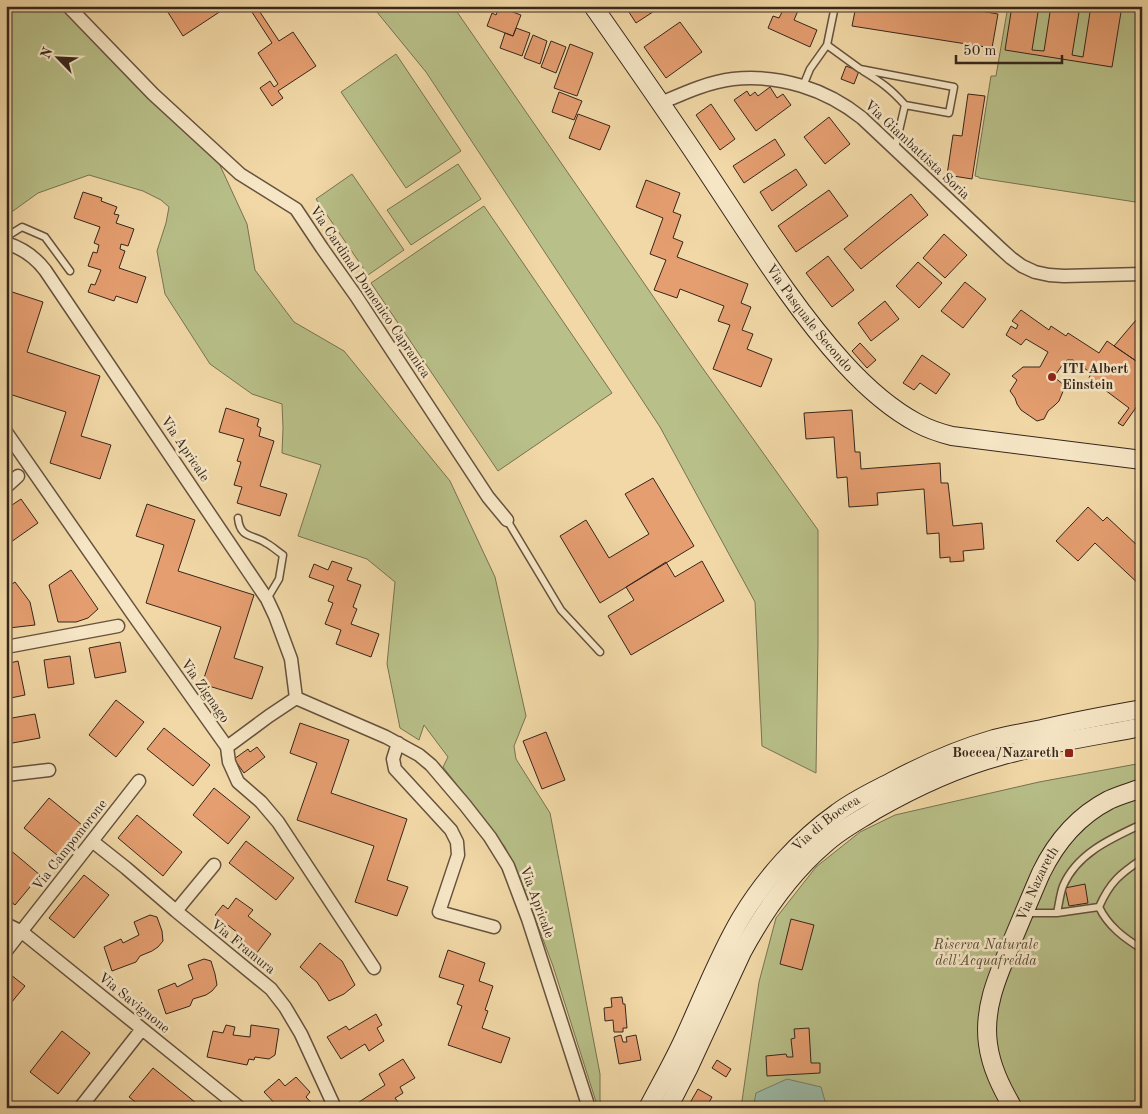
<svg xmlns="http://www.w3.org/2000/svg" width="1148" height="1114" font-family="'Old Standard TT',serif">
	<rect width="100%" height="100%" fill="#f1d8a6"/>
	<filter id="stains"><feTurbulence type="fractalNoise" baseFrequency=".004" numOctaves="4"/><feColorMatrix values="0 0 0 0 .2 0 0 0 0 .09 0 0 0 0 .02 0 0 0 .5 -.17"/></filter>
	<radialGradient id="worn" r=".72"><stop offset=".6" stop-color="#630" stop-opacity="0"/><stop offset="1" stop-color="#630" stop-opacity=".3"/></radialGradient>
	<path fill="#b8bf88" stroke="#787252" d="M6,6H62L218,161L247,224L255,270L294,322L344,351L450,481L495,577L526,716L514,746L516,759L550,813L600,1074V1100L602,1108H598L553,966L520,878L505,847L443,767L448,757L424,725L419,740L400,728L387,664L395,582L367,559L298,536L321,465L282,453L283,428L282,404L252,394L210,364L165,294L157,251L166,223L169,207L161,200L143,191L89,175L38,193L6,216Z
		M372,6H453L699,363L818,530V643L816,773L762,746L755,602L660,427L426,72Z
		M1008,6H1142V203L979,178V177L975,176L991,76H996Z
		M396,54L461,151L406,188L341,92Z
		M458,164L481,199L411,245L387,210Z
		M352,174L404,250L368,275L316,199Z
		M484,206L612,393L498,471L371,283Z
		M1142,763V1108H741L759,982L776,918L816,867L860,832L895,815L1039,782Z"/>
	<path fill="#9bbaa7" stroke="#737f6f" d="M787,1079L821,1087L827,1108H753L756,1093Z"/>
	<path fill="#e59e70" stroke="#37261c" d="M164,6H222L224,9L183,36Z
		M248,6H256L279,41L293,32L316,66L278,91L283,98L272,106L260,88L270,81L274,87L278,84L258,53L272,43Z
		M625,6H662L636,23Z
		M785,6H800L794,20L817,30L810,47L768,28L773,16L779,18Z
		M856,6H952L998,14L992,48L852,26Z
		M1012,6H1039L1032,50L1044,51L1051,6H1080L1072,55L1083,57L1091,6H1122L1112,67L1005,50Z
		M499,7L521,15L513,36L487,26L492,13L496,15Z
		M680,22L702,52L666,78L644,47Z
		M516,28L530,33L522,56L500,48L505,33L513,36Z
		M533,35L547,41L540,64L524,58Z
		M551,41L566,47L556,73L541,67Z
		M570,44L593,53L577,96L554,88Z
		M846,66L859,71L854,84L841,79Z
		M770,87L777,98L783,94L791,105L756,131L734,100L747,91L750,96L755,92L758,96Z
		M559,92L582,101L574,120L552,112Z
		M968,94L985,96L972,179L947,175L953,135L962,136Z
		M711,104L735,139L720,150L696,115Z
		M578,114L610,126L600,150L569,138Z
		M829,117L850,144L825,164L804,137Z
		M775,139L785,155L744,183L733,166Z
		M796,169L807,185L772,211L760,192Z
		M646,180L680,193L673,212L681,215L673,238L683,242L677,257L748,284L741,303L751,307L742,330L753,334L747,349L772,359L761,387L713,369L730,325L718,321L724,306L680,289L677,298L654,290L666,260L650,254L663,218L636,207Z
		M829,190L848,216L796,252L778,226Z
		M83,192L102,198L101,201L117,207L114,214L119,215L116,223L134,229L128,246L121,244L120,249L125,251L119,268L146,277L137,303L116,296L114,301L88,292L91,284L95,285L101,270L88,266L93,252L97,253L99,245L94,243L100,227L74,218Z
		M911,194L928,215L861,269L844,249Z
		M944,234L967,255L945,278L923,258Z
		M828,256L854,290L832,307L806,273Z
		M918,262L942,283L919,308L896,286Z
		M965,282L986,299L963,328L941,311Z
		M6,290L43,302L27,352L100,376L81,436L111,445L100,479L50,463L66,412L6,393V346L12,328L6,326Z
		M885,301L899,319L871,341L858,323Z
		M1021,310L1049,330L1051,326L1066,336L1068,333L1099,353L1107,341L1142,365V399L1123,426L1118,423L1129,408L1089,378L1091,373L1073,360H1067L1063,364L1054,377L1064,385V389L1059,401L1055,405L1048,411L1044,419L1037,421L1021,410L1017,404L1015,398L1010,391L1017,380L1012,376L1023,367H1040L1048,352L1026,339L1021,345L1006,335L1011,326L1016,329L1018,325L1012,321Z
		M1142,313V365L1114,346Z
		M860,343L876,360L867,368L852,351Z
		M922,355L950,374L936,394L920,383L914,390L903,383Z
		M226,408L259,419L257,426L261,428L259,436L274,441L260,486L287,494L280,516L237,503L242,487L234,485L241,462L237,461L244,439L219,432Z
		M852,410L855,452H860L861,469L940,463L941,483H948L953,526L982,523L984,549L963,551L964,561L950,562V557L940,558L939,533L927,534L924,489L877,493L878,505L849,507L847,477L837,478L834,437L806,439L804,413Z
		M653,478L694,546L600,603L560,536L586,520L609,558L649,534L625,494Z
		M21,499L38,523L11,542L6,536V509Z
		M147,504L195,520L178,571L254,595L234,658L263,667L252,699L202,684L221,627L146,603L164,545L136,536Z
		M1088,507L1103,521L1107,517L1139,547L1142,544V587L1095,543L1078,561L1056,541Z
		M332,561L352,568L347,580L361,585L353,607L357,609L351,624L379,634L371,657L336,644L341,630L325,624L333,603L328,601L334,586L309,577L314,564L328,570Z
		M702,561L724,601L631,655L608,616L634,600L626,587L666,562L675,577Z
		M71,570L98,609L88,618L76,622H58L49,585Z
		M15,582L30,602L35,625L9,628L6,615V585L12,584Z
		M120,642L126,672L95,678L89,648Z
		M70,656L74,684L48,688L44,660Z
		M18,661L25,695L6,699V664Z
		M116,700L144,722L116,757L89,735Z
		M35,714L40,738L7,744L6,719Z
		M300,723L349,740L331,793L407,819L387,880L408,887L397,916L355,902L374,846L297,820L317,763L290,753Z
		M164,728L210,765L193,786L147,749Z
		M546,732L565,780L542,789L523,741Z
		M257,747L265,757L244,773L234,759L248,749L250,752Z
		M214,788L250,817L228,844L193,815Z
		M49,798L82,825L57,855L24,828Z
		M137,815L182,852L163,876L118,838Z
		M246,841L294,878L276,900L229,863Z
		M9,849L40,875L15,905L6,898V852Z
		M84,875L109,895L74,938L49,918Z
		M1085,884L1088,903L1069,906L1065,888Z
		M236,898L253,910L248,916L271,934L256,954L235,937L238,933L215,915L223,905L228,909Z
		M150,915L157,917L162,931L163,941L158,947L152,951L140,956L136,962L112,971L104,947L121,939L123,943L139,935L134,922Z
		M791,919L814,925L802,970L780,964Z
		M320,943L342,961L355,985L344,994L329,1001L317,982L300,967Z
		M448,950L485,963L479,981L493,986L485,1010L488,1011L482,1028L510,1038L501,1063L448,1045L462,1006L457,1004L464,985L439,977Z
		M204,959L211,961L215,974L217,985L212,991L206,995L193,999L190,1006L166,1014L158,990L175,983L177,987L193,979L188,965Z
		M6,971L25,986L6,1009Z
		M622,997L623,1004H625L627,1028H623V1032H614L613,1020L605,1021L604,1008L612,1007L611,998Z
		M376,1014L382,1025L377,1028L384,1041L369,1051L365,1044L341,1059L327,1037L346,1026L349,1030Z
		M226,1025L235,1027L233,1035L250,1037L251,1025L279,1029L275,1055L269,1059L255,1057L254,1060L249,1059L247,1065L207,1057L213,1031L223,1033Z
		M809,1028L811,1063H820V1073L767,1076L766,1056L786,1054L787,1057H793L791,1039L795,1038L794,1029Z
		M62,1031L90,1053L58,1094L30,1072Z
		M621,1035L623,1042H627L626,1037L636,1035L641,1060L619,1064L614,1037Z
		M403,1059L415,1078L400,1087L403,1093L395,1098L401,1106L398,1108H362L359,1102L385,1085L379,1074Z
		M717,1060L731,1069L726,1077L712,1068Z
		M153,1068L201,1107L200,1108H143L129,1097Z
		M296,1077L310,1092L306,1097L316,1108H279L264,1092L279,1079L285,1086Z
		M698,1089L712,1097L706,1108H687Z
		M10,1100L19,1108H6V1104Z"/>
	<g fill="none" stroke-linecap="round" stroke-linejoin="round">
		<defs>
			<path id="lane" d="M827,45L860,69L954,87L949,113L905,105L895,148
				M863,71C881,82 891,89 905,105
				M803,86L810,69L827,45L835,6
				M6,237L22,227L45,237L70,271
				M238,518C240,539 253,534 266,543C272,546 277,551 283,555L279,579L267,599
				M507,520L561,610L600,652
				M1099,907C1110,882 1120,874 1142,859
				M1099,907C1108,926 1124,938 1142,949
				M1025,913H1057C1059,904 1060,894 1063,886C1077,853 1112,838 1142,824
				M1057,913L1099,907"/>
			<path id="street" d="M68,6L153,94L240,174L296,209L322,248L356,296L488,497L507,520
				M661,103C684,93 708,82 733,79C779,74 826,89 862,118L1000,248L1011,258L1022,266L1035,272L1049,275L1064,276L1142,274
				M6,243C22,248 35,257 45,270L267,599L275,616L291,659L296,698
				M6,432L134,616L227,747L229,762L238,782L261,802L278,822L374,968
				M6,487L18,476
				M6,647L118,626
				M296,698L386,737L419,755L431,765L465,805L490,837L508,866L528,919L589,1108
				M398,743L393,759L395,769L451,830L457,842L458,855L439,912L494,927
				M227,747L269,716L296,698
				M6,775L49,770
				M92,841L126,868L176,911L271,989L285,1007L301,1034L335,1108
				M176,911L214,865
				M6,924L22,932L240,1108
				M6,951L139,781
				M80,1108L142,1029"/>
			<g id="secondary">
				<path id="s1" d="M593,6C633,63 673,120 711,178C753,241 793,307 844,363C865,386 889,408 917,423C928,429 940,433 952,436L1142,460"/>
				<path id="s2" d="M648,1108C661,1083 675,1059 686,1034C704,995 719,955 741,918C765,878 799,840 837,813C854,800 874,791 893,781C925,764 959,749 994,739C1010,735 1026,732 1042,729C1075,721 1108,715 1142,709"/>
				<path d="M668,1108L688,1069L742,952C763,913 791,873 825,844C840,830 858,821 875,810C915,787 956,768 1000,756C1047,743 1095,736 1142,727"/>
				<path id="s3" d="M1013,1108C1001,1087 991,1067 988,1044C983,1008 998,975 1011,944C1021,920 1031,896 1041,873C1056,842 1078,816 1109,800C1120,795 1131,792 1142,788"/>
			</g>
		</defs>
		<use href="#lane" stroke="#66523e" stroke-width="9"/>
		<use href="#street" stroke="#66523e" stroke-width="15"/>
		<use href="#secondary" stroke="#37261c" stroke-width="20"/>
		<use href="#lane" stroke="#f6e6c5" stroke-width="6"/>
		<use href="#street" stroke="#f6e6c5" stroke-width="12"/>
		<use href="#secondary" stroke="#f6e6c5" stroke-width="18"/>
	</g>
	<g fill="#8f2418" stroke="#f6e6c5" stroke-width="2">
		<circle cx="1052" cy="377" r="5"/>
		<rect x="1064" y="748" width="10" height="10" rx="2.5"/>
	</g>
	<g text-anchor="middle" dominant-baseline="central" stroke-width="5" stroke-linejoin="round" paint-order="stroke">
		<g font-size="14" fill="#37261c" stroke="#f6e6c5">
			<text transform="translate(917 150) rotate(43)">Via Giambattista Soria</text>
			<text transform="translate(370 292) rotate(56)">Via Cardinal Domenico Capranica</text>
			<text stroke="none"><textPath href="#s1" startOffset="380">Via Pasquale Secondo</textPath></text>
			<text transform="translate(185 449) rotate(56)">Via Apricale</text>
			<text transform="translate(205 691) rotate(55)">Via Zignago</text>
			<text stroke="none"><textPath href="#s2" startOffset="340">Via di Boccea</textPath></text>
			<text transform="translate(70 845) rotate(-52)">Via Campomorone</text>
			<text stroke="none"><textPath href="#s3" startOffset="239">Via Nazareth</textPath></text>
			<text transform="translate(537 902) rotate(70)">Via Apricale</text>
			<text transform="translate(243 947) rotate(39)">Via Framura</text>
			<text transform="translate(134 1003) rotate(39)">Via Savignone</text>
		</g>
		<g font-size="14" font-weight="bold" fill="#37261c" stroke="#f6e6c5" text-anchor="start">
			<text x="1062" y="369">ITI Albert<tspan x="1062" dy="16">Einstein</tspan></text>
			<text x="1059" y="753" text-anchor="end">Boccea/Nazareth</text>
		</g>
		<g font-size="14" font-style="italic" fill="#574c37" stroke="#f6e6c5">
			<text x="986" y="945">Riserva Naturale<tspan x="986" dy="16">dell'Acquafredda</tspan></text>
		</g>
	</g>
	<rect width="1148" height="1114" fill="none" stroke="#f1d8a6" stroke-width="25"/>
	<rect x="8" y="8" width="1133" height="1099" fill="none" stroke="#37261c" stroke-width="2.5"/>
	<rect x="12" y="12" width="1123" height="1089" fill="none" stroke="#37261c"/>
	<g transform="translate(58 58) rotate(294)" stroke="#f6e6c5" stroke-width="4" paint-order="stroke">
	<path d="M0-4L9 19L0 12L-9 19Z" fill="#37261c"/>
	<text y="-8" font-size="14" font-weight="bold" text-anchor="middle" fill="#37261c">N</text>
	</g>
	<path d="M956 55v8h106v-8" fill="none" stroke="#37261c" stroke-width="2.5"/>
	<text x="963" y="55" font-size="15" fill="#37261c" stroke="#f6e6c5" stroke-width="4" paint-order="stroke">50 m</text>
	<rect width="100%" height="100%" filter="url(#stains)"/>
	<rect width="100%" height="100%" fill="url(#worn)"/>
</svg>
